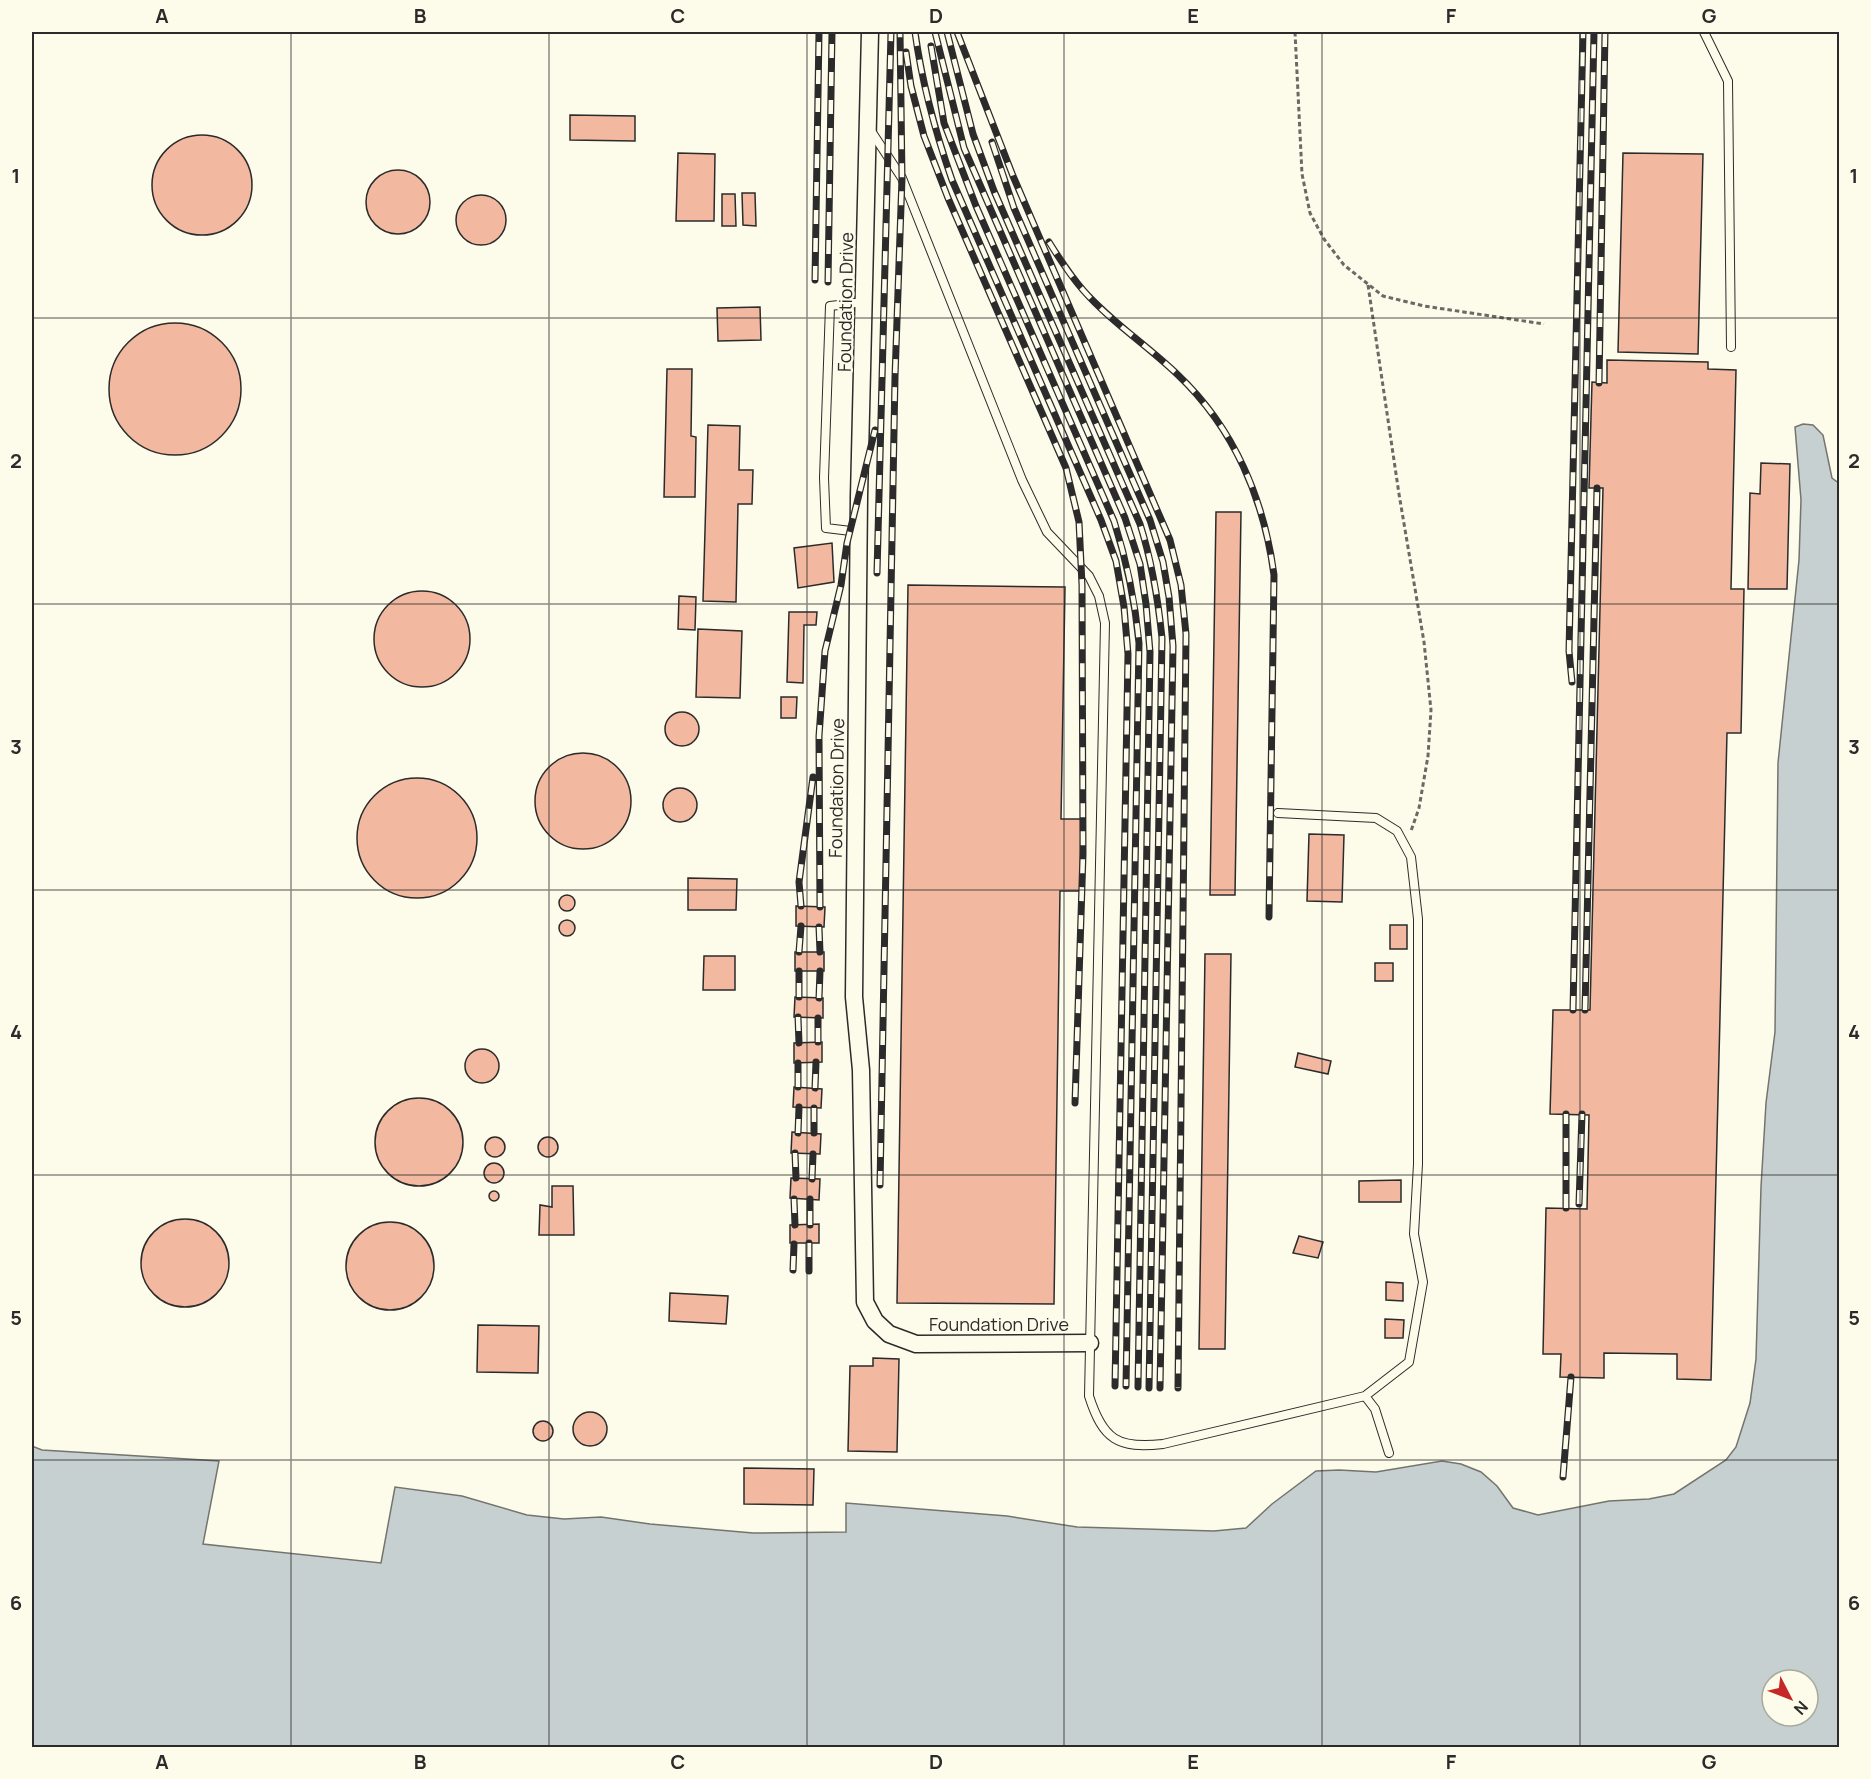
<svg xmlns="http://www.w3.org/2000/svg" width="1871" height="1779" font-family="Manrope,sans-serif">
	<rect width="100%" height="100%" fill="#fdfbea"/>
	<path fill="#c7d0d0" stroke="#74746e" stroke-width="1.5" fill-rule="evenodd" d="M1803,424L1813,425L1823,435L1832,478L1840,484L1839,1747H32V1446L42,1450L219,1461L203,1544L381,1563L395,1487L462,1496L527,1515L564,1519L601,1517L650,1524L753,1533L846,1532V1503L1007,1516L1077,1527L1214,1531L1246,1528L1272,1504L1316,1471L1339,1470L1376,1472L1442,1461L1461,1464L1481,1472L1497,1486L1513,1508L1538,1515L1609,1501L1649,1499L1674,1494L1726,1460L1736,1447L1750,1403L1756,1359L1761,1187L1766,1103L1775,1032L1778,763L1799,560L1801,500L1795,427ZM1772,1680H1808V1716H1772Z"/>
	<path fill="#f2b8a0" stroke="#2b2b2b" stroke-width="1.5" d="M570,115L635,116V141L570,140Z
		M152 185a50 50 0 1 1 100 0a50 50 0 1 1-100 0Z
		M678,153L715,154L714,221H676Z
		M1623,153L1703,154L1698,354L1618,352Z
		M366 202a32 32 0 1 1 64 0a32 32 0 1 1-64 0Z
		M742,193H755L756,226L743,225Z
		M722,194H735L736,226H722Z
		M456 220a25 25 0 1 1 50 0a25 25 0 1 1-50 0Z
		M760,307L761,340L718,341L717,308Z
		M109 389a66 66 0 1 1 132 0a66 66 0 1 1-132 0Z
		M1607,360L1708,362V369L1736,370L1731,589H1744L1741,733H1727L1711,1380L1677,1379V1354L1604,1353V1378L1560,1377L1561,1354H1543L1546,1208L1587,1209L1589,1115L1550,1114L1553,1010H1590L1603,488H1589L1592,382L1607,383Z
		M667,369H692L691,436L696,437L695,497H664Z
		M708,425L740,426L739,470H753L752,504H738L736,602L703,601Z
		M1761,463L1790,464L1787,589H1748L1750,493L1760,494Z
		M1216,512H1241L1235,895H1210Z
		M832,543L834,582L798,588L794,548Z
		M908,585L1065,587L1061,819H1081L1080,891H1060L1054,1304L897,1303Z
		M374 639a48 48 0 1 1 96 0a48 48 0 1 1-96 0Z
		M679,596L696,597L695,630L678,629Z
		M789,612H817L816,625H804L803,683L787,682Z
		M698,629L742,631L740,698L696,697Z
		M781,697H797L796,718H781Z
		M665 729a17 17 0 1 1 34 0a17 17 0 1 1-34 0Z
		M535 801a48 48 0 1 1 96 0a48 48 0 1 1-96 0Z
		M357 838a60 60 0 1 1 120 0a60 60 0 1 1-120 0Z
		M663 805a17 17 0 1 1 34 0a17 17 0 1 1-34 0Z
		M1309,834L1344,835L1342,902L1307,901Z
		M688,878L737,879L736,910H688Z
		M559 903a8 8 0 1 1 16 0a8 8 0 1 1-16 0Z
		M796,906L825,907L824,927L796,926Z
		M559 928a8 8 0 1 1 16 0a8 8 0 1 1-16 0Z
		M1390,925H1407V949H1390Z
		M795,952H824V971H795Z
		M1205,954H1231L1225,1349H1199Z
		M704,956H735V990H703Z
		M1375,963H1393V981H1375Z
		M795,997L823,998V1018L794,1017Z
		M822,1042V1062L794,1063V1043Z
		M465 1066a17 17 0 1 1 34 0a17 17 0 1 1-34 0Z
		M1298,1053L1331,1061L1328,1074L1295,1067Z
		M794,1087L822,1089L821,1108L793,1107Z
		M375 1142a44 44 0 1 1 88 0a44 44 0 1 1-88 0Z
		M792,1132L821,1134L820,1154L791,1153Z
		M485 1147a10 10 0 1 1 20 0a10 10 0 1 1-20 0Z
		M538 1147a10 10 0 1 1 20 0a10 10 0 1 1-20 0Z
		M484 1173a10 10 0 1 1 20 0a10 10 0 1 1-20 0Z
		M791,1178L820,1179L819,1200L790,1198Z
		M1401,1180V1202H1359V1181Z
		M552,1186H573L574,1235H539L540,1205L552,1207Z
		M489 1196a5 5 0 1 1 10 0a5 5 0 1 1-10 0Z
		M141 1263a44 44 0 1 1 88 0a44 44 0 1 1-88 0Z
		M346 1266a44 44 0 1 1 88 0a44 44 0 1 1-88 0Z
		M819,1224V1243H790V1225Z
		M1299,1236L1323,1242L1318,1258L1293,1253Z
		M1386,1282L1403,1283V1301L1386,1300Z
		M670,1293L728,1296L726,1324L669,1321Z
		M1385,1319L1404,1320L1403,1338H1385Z
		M478,1325L539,1326L538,1373L477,1372Z
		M873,1358L899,1359L897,1452L848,1451L850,1366H873Z
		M573 1429a17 17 0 1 1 34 0a17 17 0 1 1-34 0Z
		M533 1431a10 10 0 1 1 20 0a10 10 0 1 1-20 0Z
		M744,1468L814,1469L813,1505L744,1504Z"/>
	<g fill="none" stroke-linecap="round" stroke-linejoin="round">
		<defs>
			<path id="lane" d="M1704,32L1728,81L1731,347
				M871,131L902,178L1022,480L1047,532L1089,576L1099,596L1105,623L1089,1396C1103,1440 1118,1449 1163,1444L1365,1396L1375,1409L1389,1453
				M859,532L826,528L824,478L830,306L864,302
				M1278,813L1376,818L1397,831L1411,857L1418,919V1164L1414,1234L1423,1282L1409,1362L1365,1396"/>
			<path id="street" d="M870,32L859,497L854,997L861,1070L865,1302L875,1321L889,1334L916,1344L1090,1343"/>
		</defs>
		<use href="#lane" stroke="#2b2b2b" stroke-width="10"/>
		<use href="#street" stroke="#2b2b2b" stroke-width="19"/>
		<path stroke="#6a6964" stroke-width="3" stroke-dasharray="4.5 3" stroke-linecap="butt" d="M1295,32L1302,174L1310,213L1324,239L1344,265L1383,296L1424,306L1544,324
			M1368,285L1399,494L1424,642L1431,710L1428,756L1419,808L1411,831"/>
		<use href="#lane" stroke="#fdfbea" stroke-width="8"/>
		<use href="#street" stroke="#fdfbea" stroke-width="16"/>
		<defs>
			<path id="rail" d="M915,32C922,83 935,131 952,180L1101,520L1116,561L1124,607L1128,654L1115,1386
				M935,32L964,148L1125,518L1140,564L1146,604L1150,652L1138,1387
				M947,32L973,134L994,191L1140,524C1152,562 1158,599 1162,638L1149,1388
				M957,32L1013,176L1170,540L1181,585L1186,634L1178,1388
				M931,46L944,123L976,206L1114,521C1127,562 1135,601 1139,643L1126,1386
				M906,52L911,86L924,136L948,198L1066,468L1079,522L1082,585L1083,854L1075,1103
				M992,142L1014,208L1150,520L1163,562L1169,597L1173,646L1160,1388
				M1049,242C1059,258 1070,275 1083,290C1111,322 1147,345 1178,375C1234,428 1264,499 1274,575L1269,917
				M815,280L819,32
				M828,282L832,32
				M1599,383L1605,32
				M877,573L891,32
				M1572,682L1569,651L1583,32
				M801,906L799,882L813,777
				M820,907L819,736L825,651L841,585L847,543L875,430
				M819,927L820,952
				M799,952L801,926
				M799,997V971
				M819,998L820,971
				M1573,1010L1594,32
				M1585,1010L1597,488
				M798,1017L799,1043
				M818,1042V1018
				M798,1087V1063
				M815,1088L816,1062
				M814,1108V1133
				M798,1133L799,1107
				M795,1153L796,1178
				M812,1179L813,1154
				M880,1185L895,377L902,178L900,32
				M794,1199L795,1225
				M1579,1204L1582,1114
				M1566,1208V1114
				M810,1225V1199
				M809,1243V1271
				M793,1270L794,1244
				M1563,1477L1571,1377"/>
		</defs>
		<use href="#rail" stroke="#2b2b2b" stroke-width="7"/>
		<use href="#rail" stroke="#fdfbea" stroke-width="4.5" stroke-dasharray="14" stroke-linecap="butt"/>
	</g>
	<path fill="none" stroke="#2b2b2b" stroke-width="1.5" stroke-opacity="0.55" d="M291,32V1748M549,32V1748M807,32V1748M1064,32V1748M1322,32V1748M1580,32V1748M32,318H1840M32,604H1840M32,890H1840M32,1175H1840M32,1460H1840"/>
	<g text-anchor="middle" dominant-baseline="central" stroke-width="4.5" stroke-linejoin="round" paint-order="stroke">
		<g font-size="18" fill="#2b2b2b" stroke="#fdfbea">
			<text transform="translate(845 302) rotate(-89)">Foundation Drive</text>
			<text transform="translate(836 788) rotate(-89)">Foundation Drive</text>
			<text x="999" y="1324">Foundation Drive</text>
		</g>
	</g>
	<rect width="1871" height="1779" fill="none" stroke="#fdfbea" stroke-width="66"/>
	<g transform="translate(1790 1698) rotate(132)"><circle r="28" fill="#fdfbea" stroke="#a9a89e" stroke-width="1.5"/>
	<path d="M0-4.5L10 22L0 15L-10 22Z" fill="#c62828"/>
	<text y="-9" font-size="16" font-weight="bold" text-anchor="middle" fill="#2b2b2b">N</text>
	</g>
	<rect x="33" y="33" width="1805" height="1713" fill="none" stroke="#2b2b2b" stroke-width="2"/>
	<g font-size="20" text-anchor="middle" font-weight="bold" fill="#2b2b2b">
		<text x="162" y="23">A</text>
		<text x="420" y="23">B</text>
		<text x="678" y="23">C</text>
		<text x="936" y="23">D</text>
		<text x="1193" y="23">E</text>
		<text x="1451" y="23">F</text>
		<text x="1709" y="23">G</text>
		<text x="16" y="183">1</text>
		<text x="1854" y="183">1</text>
		<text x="16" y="468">2</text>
		<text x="1854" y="468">2</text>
		<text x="16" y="754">3</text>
		<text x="1854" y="754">3</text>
		<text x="16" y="1039">4</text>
		<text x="1854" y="1039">4</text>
		<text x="16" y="1325">5</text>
		<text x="1854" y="1325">5</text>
		<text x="16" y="1610">6</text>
		<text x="1854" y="1610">6</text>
		<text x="162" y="1769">A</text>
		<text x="420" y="1769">B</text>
		<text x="678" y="1769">C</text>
		<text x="936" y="1769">D</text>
		<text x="1193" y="1769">E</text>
		<text x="1451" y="1769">F</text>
		<text x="1709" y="1769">G</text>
	</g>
</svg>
